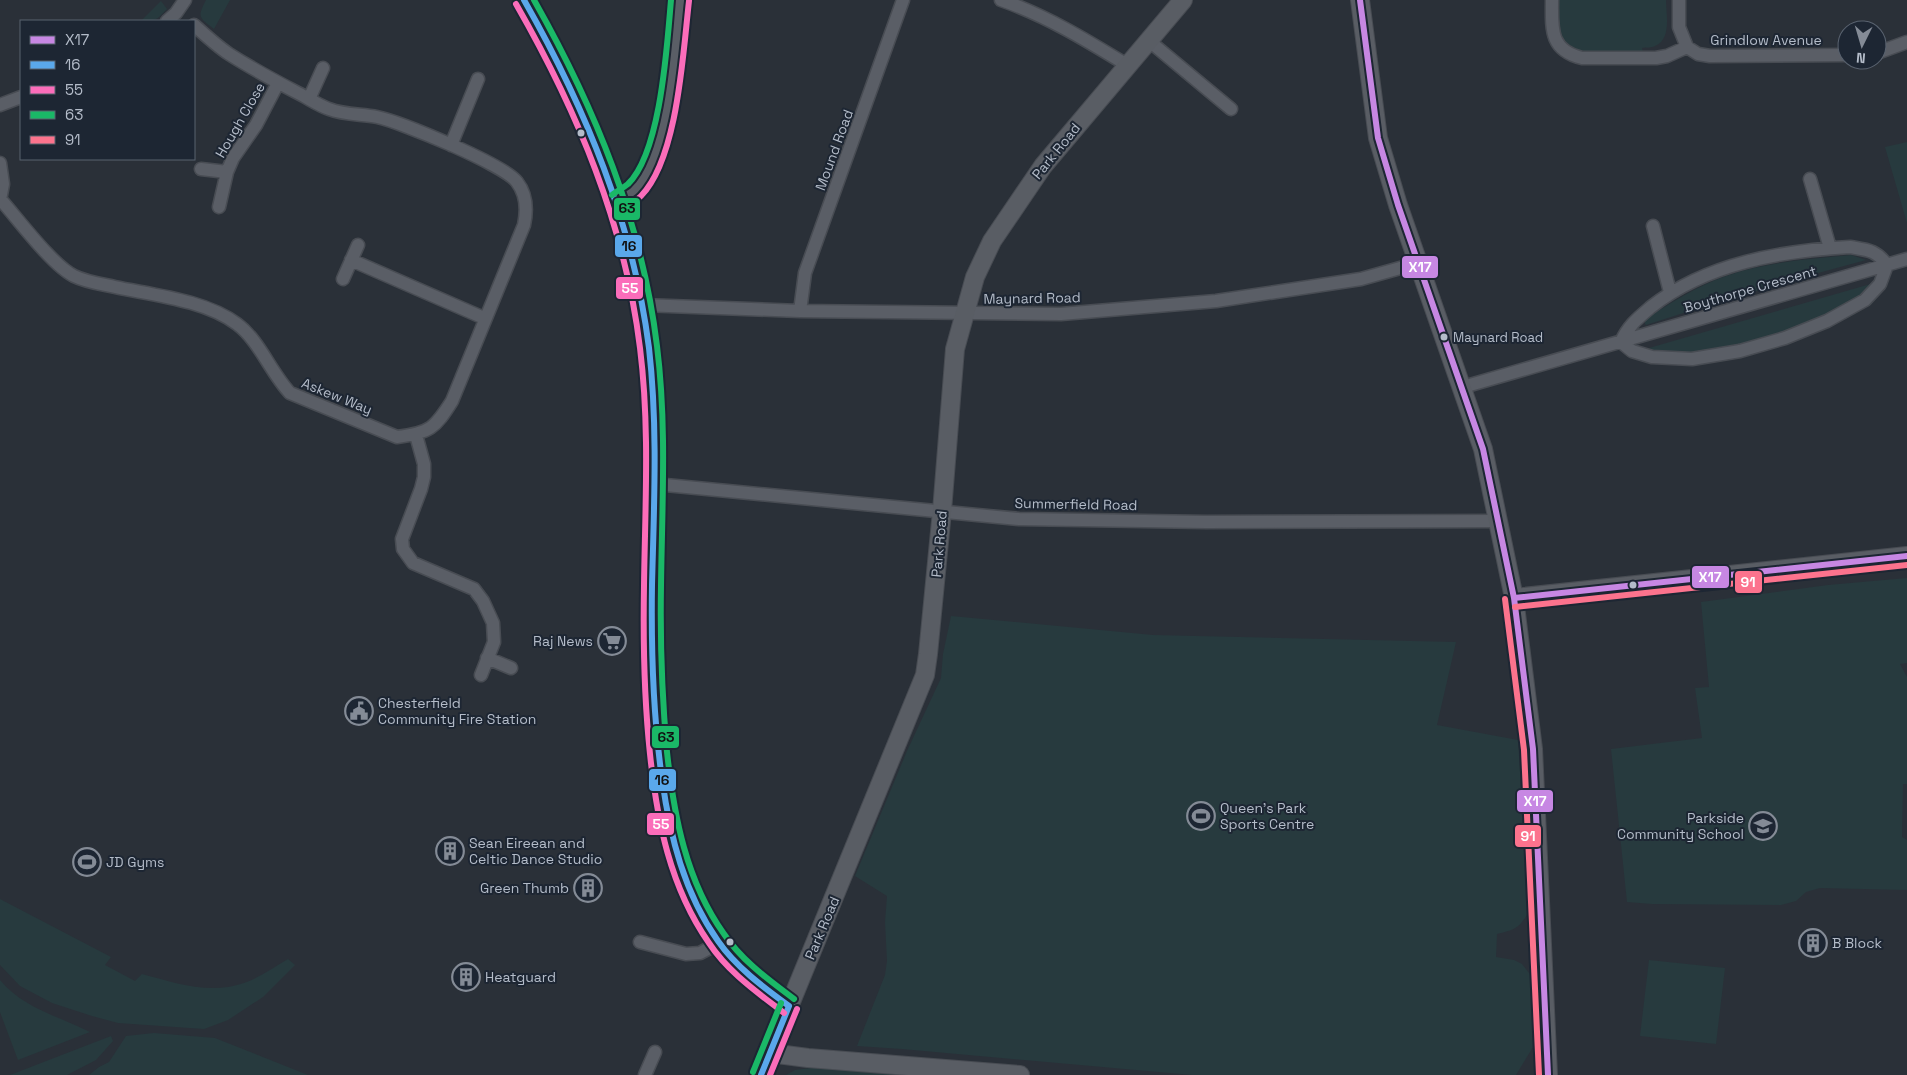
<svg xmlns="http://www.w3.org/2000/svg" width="1907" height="1075" font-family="'Space Grotesk',sans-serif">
	<rect width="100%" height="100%" fill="#2a3038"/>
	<path fill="#273a3e" d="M206,0H230L214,29C199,17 197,18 206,0Z
		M1559,0H1666C1666,14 1672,39 1655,46C1652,48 1646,47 1642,48L1643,52L1583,51C1555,43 1559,24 1559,0Z
		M161,1L167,9C156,20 157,21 141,21Z
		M1907,142V223L1885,147Z
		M1851,255L1866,260C1792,280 1719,301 1646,325L1645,324V319C1671,303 1697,286 1726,276C1766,262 1809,259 1851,255Z
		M1874,283L1855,301L1795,330L1708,353L1657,354L1649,348Z
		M1907,578V663L1900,664L1907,677V784H1903L1902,837L1907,840V890L1820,888L1806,892L1796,901L1781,905L1652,904L1627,902L1611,749L1702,738L1695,688L1709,687L1701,602L1828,585Z
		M951,616L1153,635L1456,642L1437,725L1518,740L1529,911C1520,928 1515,930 1497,934L1496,957L1514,960L1522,964L1532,977L1533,1047L1516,1075H1192L902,1049L857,1046L885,975L887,961L885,922L887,896L855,876L907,751L941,678L943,654Z
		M0,899L111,957L105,965L135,981L142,974C176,983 209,995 244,983C259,978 274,967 288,959L295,965L263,997L228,1020L204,1029L118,1023L92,1016L52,1003L20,986L0,965Z
		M1649,960L1725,968L1716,1044L1640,1036Z
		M0,980C23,1008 58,1016 90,1032L18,1060L0,1012Z
		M154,1033L215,1038L308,1075H89L99,1067L109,1062L126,1036Z
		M111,1036L113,1041L96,1060L67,1075H10Z
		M819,1067L940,1075H786L795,1070Z"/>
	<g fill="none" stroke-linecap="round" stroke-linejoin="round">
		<defs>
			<path id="street" d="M1001,0C1047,16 1086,40 1127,65
				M1552,0C1552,28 1549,50 1582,58H1656L1667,56L1687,47
				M1679,0V27L1687,47
				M167,21L176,13L185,0
				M1148,40L1231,109
				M1687,47L1698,54L1710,56L1847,55
				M1877,53L1907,42
				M309,99L323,68
				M0,105L21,97
				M451,145L478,79
				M0,163L3,184L0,200
				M201,169L227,172
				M1810,179L1830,248
				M1,200C18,219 52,265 74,276C86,282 101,284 115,287C153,295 205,300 237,324C259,340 271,373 290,393L397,437C430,433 435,428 452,401L524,225C527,211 527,195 517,182C505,165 401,122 377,117C361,114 345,115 329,109C318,105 308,98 298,93C275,81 251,68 229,54C217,46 205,35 194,25
				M617,202C670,182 674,49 680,0
				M219,207L227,172L233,158L256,125L278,83
				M1653,226L1670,292
				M1850,247C1868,250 1876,250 1887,265L1880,284L1865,300L1827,321L1785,338L1740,351L1692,359L1652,357L1632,351L1621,342C1628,326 1638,318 1651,307C1707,263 1781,251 1850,247Z
				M351,260L484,318
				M343,279L358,245
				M643,305L800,311L1061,314L1216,301L1361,279L1418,263
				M800,311L805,273L903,0
				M1463,387L1907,259
				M416,435L424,464V477L421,489L402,539L403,549L413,563L474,589L483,601L493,623L494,642L481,675
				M655,484L1019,519L1206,522L1498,521
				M487,658L511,668
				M640,942L686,954L700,953L719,943
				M645,1075L655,1052"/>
			<path id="secondary" d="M524,0C570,78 611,169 633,258C644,305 650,353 654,402C658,453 654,506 653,558C651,637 652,717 664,795C673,849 685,895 717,940C735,966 764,987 789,1006
				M1360,0L1378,138L1398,205L1483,449L1514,598L1533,749L1548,1075
				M1514,598L1907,556
				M770,1053L808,1058L1020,1075
				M761,1075L925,675L928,654L942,511L955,349L975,277L992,241L1043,166L1183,0"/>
		</defs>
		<use href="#street" stroke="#484c53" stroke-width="15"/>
		<use href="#secondary" stroke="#484c53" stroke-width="20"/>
		<use href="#street" stroke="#5a5e66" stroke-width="12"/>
		<use href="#secondary" stroke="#595d64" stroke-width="18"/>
		<defs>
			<path id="bus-1" d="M1360,0L1378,138L1398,205L1483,449L1514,598L1533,749L1548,1075
				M1514,598L1907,556"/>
			<path id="bus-2" d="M524,0C586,109 633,223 649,348C658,427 654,506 652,585C651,650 653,715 662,779C670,836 684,893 718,941C736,967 763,987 789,1006
				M761,1075L789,1006"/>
			<path id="bus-3" d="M516,4C578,112 625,225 640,348C650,428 645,507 644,586C643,642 644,698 650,754C657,821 670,887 709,943C728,972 757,992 784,1013
				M622,209C628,205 636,201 641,196C678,158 683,52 689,1
				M770,1075L797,1009"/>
			<path id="bus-4" d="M534,0C595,108 642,222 657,346C667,426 662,505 661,586C660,642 662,697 667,752C674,816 686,881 724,934C742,961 769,980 794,999
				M612,195C617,191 623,188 628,184C661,152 667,45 671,0
				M753,1072L781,1003"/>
			<path id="bus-5" d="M1505,599L1524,750L1539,1075
				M1515,607L1907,565"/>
		</defs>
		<use href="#bus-1" stroke="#1d2633" stroke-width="10"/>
		<use href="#bus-2" stroke="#1d2633" stroke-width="10"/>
		<use href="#bus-3" stroke="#1d2633" stroke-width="10"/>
		<use href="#bus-4" stroke="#1d2633" stroke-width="10"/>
		<use href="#bus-5" stroke="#1d2633" stroke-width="10"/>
		<use href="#bus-1" stroke="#c787e3" stroke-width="6"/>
		<use href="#bus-2" stroke="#5aa8eb" stroke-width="6"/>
		<use href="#bus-3" stroke="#fb6dba" stroke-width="6"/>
		<use href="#bus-4" stroke="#1ab867" stroke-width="6"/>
		<use href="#bus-5" stroke="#fc738d" stroke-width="6"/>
	</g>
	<defs>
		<symbol id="supermarket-ring" viewBox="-11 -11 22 22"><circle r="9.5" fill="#1d2633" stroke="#848b96" stroke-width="1.5"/><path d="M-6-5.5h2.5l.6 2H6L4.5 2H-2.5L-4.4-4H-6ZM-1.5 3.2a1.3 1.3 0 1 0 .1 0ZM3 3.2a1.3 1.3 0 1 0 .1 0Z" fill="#848b96"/></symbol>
		<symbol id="civic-ring" viewBox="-11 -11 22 22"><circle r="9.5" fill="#1d2633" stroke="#848b96" stroke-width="1.5"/><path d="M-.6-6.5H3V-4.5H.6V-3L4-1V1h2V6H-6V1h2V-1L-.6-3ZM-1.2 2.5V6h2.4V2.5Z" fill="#848b96"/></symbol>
		<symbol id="stadium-ring" viewBox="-11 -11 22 22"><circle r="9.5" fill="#1d2633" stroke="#848b96" stroke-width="1.5"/><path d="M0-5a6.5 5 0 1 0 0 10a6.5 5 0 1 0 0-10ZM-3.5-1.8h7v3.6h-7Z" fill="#848b96"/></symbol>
		<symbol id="school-ring" viewBox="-11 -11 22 22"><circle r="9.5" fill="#1d2633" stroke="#848b96" stroke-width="1.5"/><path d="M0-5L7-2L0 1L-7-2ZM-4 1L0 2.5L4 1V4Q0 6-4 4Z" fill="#848b96"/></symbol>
		<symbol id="building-ring" viewBox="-11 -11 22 22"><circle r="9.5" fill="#1d2633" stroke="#848b96" stroke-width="1.5"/><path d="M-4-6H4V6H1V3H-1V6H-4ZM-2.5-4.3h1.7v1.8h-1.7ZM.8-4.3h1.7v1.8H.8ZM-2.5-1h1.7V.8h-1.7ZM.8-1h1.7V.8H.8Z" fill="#848b96"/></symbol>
	</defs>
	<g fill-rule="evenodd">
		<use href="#supermarket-ring" x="596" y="625" width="32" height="32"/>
		<use href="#civic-ring" x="343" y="695" width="32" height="32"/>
		<use href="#stadium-ring" x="1185" y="800" width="32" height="32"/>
		<use href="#school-ring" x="1747" y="810" width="32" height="32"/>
		<use href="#building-ring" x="434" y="835" width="32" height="32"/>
		<use href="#stadium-ring" x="71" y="846" width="32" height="32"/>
		<use href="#building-ring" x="572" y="872" width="32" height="32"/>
		<use href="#building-ring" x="1797" y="927" width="32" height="32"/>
		<use href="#building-ring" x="450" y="961" width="32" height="32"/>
	</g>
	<g fill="#b4bcc9" stroke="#1d2633" stroke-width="2">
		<circle cx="581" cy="133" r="4.5"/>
		<circle cx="1444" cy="337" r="4.5"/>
		<circle cx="1633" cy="585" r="4.5"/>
		<circle cx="730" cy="942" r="4.5"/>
	</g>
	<g text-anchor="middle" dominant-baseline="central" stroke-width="4" stroke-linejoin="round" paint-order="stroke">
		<g font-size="13" fill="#b4bcc9" stroke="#1d2633" text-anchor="start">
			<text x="1453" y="337">Maynard Road</text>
		</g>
		<g font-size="14" fill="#b4bcc9" stroke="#1d2633">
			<text x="1766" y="40">Grindlow Avenue</text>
			<text transform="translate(240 120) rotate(-60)">Hough Close</text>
			<text transform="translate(834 150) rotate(-70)">Mound Road</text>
			<text transform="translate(1056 151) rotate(-51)">Park Road</text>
			<text transform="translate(1750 289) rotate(-16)">Boythorpe Crescent</text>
			<text transform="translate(1032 298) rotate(-1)">Maynard Road</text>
			<text transform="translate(337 396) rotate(22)">Askew Way</text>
			<text transform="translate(1076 504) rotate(1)">Summerfield Road</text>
			<text transform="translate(939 544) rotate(-85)">Park Road</text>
			<text transform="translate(822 928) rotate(-67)">Park Road</text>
		</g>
		<g font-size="14" fill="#b4bcc9" stroke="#1d2633" text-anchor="start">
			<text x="593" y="641" text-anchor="end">Raj News</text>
			<text x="378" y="703">Chesterfield<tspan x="378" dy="16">Community Fire Station</tspan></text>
			<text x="1220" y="808">Queen's Park<tspan x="1220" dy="16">Sports Centre</tspan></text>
			<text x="1744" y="818" text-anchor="end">Parkside<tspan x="1744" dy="16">Community School</tspan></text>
			<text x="469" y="843">Sean Eireean and<tspan x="469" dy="16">Celtic Dance Studio</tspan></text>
			<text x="106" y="862">JD Gyms</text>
			<text x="569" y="888" text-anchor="end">Green Thumb</text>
			<text x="1832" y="943">B Block</text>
			<text x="485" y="977">Heatguard</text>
		</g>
	</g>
	<g stroke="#1d2633" stroke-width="2">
		<rect x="613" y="197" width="28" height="24" rx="5" fill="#1ab867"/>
		<rect x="614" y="234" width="29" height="24" rx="5" fill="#5aa8eb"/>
		<rect x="1401" y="255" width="38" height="24" rx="5" fill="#c787e3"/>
		<rect x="615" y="276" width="29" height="24" rx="5" fill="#fb6dba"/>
		<rect x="1691" y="565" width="39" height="24" rx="5" fill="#c787e3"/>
		<rect x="1734" y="570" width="29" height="24" rx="5" fill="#fc738d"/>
		<rect x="651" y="725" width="29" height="24" rx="5" fill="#1ab867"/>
		<rect x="648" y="768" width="29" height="24" rx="5" fill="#5aa8eb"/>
		<rect x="1516" y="789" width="38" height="24" rx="5" fill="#c787e3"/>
		<rect x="646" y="812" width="29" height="24" rx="5" fill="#fb6dba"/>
		<rect x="1514" y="824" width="28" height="24" rx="5" fill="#fc738d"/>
	</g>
	<g font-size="14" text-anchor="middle" font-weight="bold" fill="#fff">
		<text x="1420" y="272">X17</text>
		<text x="630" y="293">55</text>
		<text x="1710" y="582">X17</text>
		<text x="1748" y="587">91</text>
		<text x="1535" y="806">X17</text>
		<text x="661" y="829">55</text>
		<text x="1528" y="841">91</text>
	</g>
	<g font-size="14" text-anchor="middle" font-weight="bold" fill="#111">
		<text x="627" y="213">63</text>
		<text x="629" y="251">16</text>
		<text x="666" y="742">63</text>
		<text x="662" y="785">16</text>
	</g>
	<rect x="20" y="20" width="175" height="140" fill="#1d2633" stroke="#59626f"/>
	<rect x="30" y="36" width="25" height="8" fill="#c787e3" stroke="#59626f"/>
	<text x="65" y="45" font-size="15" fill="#b4bcc9">X17</text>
	<rect x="30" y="61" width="25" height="8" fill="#5aa8eb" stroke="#59626f"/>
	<text x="65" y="70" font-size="15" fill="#b4bcc9">16</text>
	<rect x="30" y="86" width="25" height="8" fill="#fb6dba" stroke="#59626f"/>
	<text x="65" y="95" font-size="15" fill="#b4bcc9">55</text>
	<rect x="30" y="111" width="25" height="8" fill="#1ab867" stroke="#59626f"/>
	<text x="65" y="120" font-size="15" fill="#b4bcc9">63</text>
	<rect x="30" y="136" width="25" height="8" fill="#fc738d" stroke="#59626f"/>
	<text x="65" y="145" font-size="15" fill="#b4bcc9">91</text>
	<g transform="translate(1862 45) rotate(185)"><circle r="24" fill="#1d2633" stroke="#59626f"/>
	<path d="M0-4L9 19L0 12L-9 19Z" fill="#848b96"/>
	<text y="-8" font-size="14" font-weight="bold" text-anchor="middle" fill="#b4bcc9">N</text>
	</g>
</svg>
